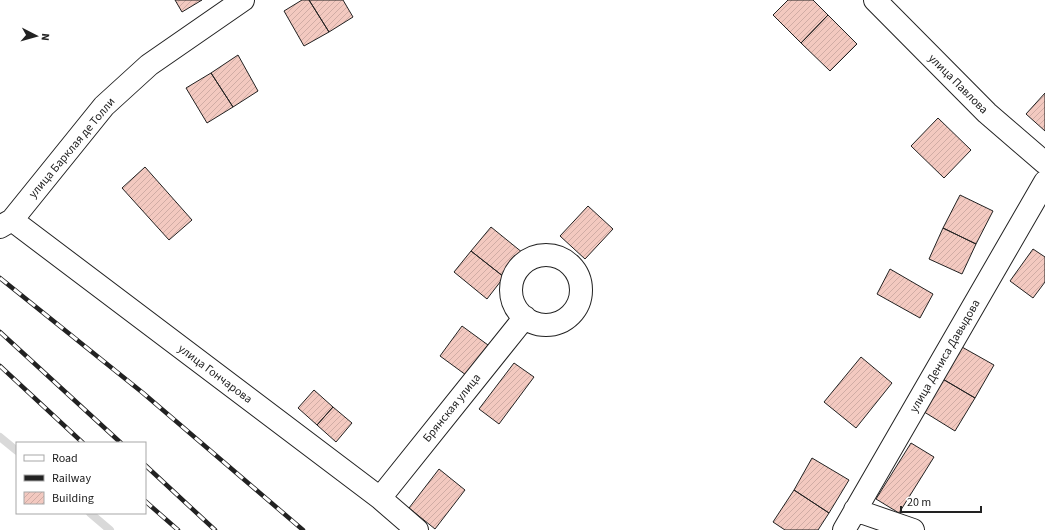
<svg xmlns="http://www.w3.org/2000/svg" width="1045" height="530" font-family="'Source Sans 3',sans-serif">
	<defs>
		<pattern id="building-hatch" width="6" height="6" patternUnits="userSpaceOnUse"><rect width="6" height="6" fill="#f3c9c0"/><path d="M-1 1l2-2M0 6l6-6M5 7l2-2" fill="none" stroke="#d0aca5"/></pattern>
	</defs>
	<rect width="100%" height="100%" fill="#fff"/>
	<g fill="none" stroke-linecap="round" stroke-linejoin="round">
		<path stroke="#d9d9d9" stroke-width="8" d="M0,437L17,451
			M90,513L110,530"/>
	</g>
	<path fill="url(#building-hatch)" stroke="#222" d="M175,0H202L182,12Z
		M302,0H309L329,32L304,46L284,11Z
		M309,0H343L353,17L329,32Z
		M788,0H813L828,15L801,43L773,15Z
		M828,15L857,44L830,71L801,43Z
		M238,55L258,91L233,107L211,73Z
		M211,73L233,107L207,123L186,88Z
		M1045,93V131L1026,114Z
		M938,118L971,150L944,178L911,146Z
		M145,167L192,220L169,240L122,188Z
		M960,195L993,211L976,244L943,228Z
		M588,206L613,229L585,259L560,236Z
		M491,227L523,253L504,277L471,251Z
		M943,228L976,244L962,274L929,259Z
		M1033,249L1045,257V282L1033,298L1010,281Z
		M471,251L504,277L487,299L454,272Z
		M890,269L933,294L920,318L877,294Z
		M462,326L488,345L466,375L440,356Z
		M962,347L994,365L975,398L941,378Z
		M861,357L892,383L856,428L824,402Z
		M514,363L534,377L499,424L479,409Z
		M941,378L975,398L955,431L921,410Z
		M314,390L333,407L317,425L298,408Z
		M333,407L352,423L336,442L317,425Z
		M911,443L934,457L899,513L876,499Z
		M812,458L849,480L829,513L794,490Z
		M439,469L465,490L435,529L409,508Z
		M794,490L829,513L818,530H785L773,522Z"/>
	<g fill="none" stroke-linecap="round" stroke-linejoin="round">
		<defs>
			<path id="street" d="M875,0L987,113L1045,163
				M12,220L380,498L417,530
				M0,227L12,220L104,106L149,65L243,0
				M511 290a35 35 0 1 1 70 0a35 35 0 1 1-70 0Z
				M380,498L525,317
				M855,510L913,530
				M844,530L1045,182"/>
		</defs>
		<use href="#street" stroke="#222" stroke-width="24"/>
		<use href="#street" stroke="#fff" stroke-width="22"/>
		<defs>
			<path id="rail" d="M0,278L143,393L303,530
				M0,332L121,443
				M0,366L83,443
				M145,465L215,530
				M145,501L178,530"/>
		</defs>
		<use href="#rail" stroke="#222" stroke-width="4.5"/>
		<use href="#rail" stroke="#fff" stroke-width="3" stroke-dasharray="9" stroke-linecap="butt"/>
	</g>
	<g text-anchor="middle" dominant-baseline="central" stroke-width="3" stroke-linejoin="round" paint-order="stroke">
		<g font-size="12" fill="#222" stroke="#fff">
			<text transform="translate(958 84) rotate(45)">улица Павлова</text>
			<text transform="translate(72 148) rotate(-50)">улица Барклая де Толли</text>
			<text transform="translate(945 356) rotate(-60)">улица Дениса Давыдова</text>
			<text transform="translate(215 374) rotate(37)">улица Гончарова</text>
			<text transform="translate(452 408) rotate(-51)">Брянская улица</text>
		</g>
	</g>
	<rect x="16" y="442" width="130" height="72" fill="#ffffff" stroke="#a7a7a7"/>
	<rect x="24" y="455" width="20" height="6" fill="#ffffff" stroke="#a7a7a7"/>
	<text x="52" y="462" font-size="12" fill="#222222">Road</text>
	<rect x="24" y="475" width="20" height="6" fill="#222222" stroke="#a7a7a7"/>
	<text x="52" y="482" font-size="12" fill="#222222">Railway</text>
	<rect x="24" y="492" width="20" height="12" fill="url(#building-hatch)" stroke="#a7a7a7"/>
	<text x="52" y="502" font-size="12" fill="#222222">Building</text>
	<g transform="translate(36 36) rotate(96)" stroke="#ffffff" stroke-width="3" paint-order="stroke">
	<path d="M0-3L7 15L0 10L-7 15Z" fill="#222222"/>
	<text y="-6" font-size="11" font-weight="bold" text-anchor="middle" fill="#222222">N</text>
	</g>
	<path d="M901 506v6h80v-6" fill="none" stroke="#222222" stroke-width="2"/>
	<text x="907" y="506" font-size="12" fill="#222222" stroke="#ffffff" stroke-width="3" paint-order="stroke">20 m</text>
</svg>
